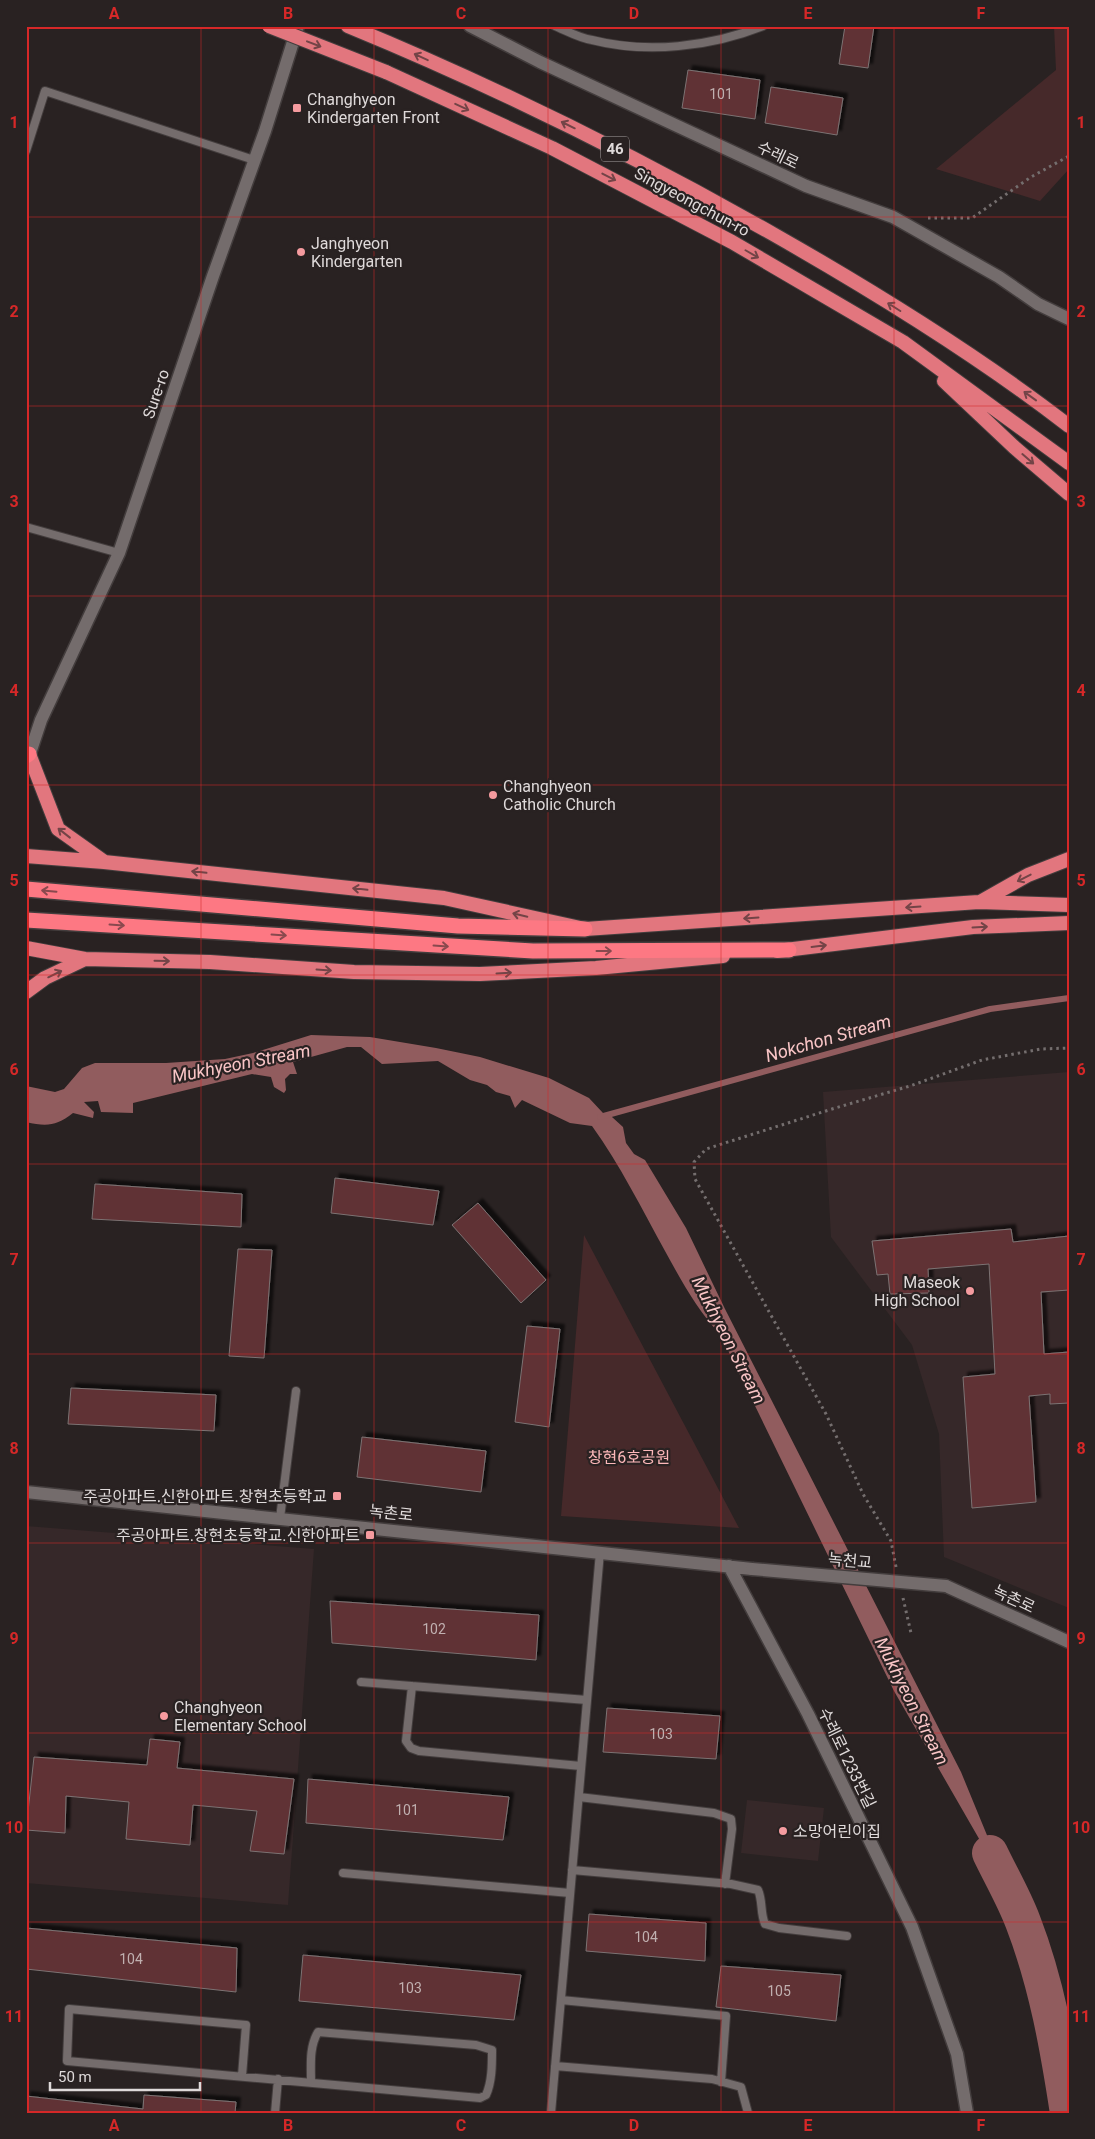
<svg xmlns="http://www.w3.org/2000/svg" width="1095" height="2139" font-family="Roboto,'Noto Sans KR',sans-serif">
	<defs>
		<filter id="shadow"><feDropShadow dx="4.5" dy="-4.5" stdDeviation="1" flood-color="#0009"/></filter>
	</defs>
	<rect width="100%" height="100%" fill="#292222"/>
	<path fill="#362829" d="M1069,1072V1608L944,1557L939,1434L912,1345L831,1237L823,1092Z
		M26,1526L314,1549L288,1905L26,1883Z
		M747,1800L824,1808L818,1861L741,1853Z"/>
	<path fill="#46292a" d="M1054,26H1069V169L1040,201L936,169L1056,70Z
		M584,1235L739,1528L561,1516Z"/>
	<path fill="#915c5e" d="M311,1035L370,1037L436,1048L480,1057L549,1078L589,1098L603,1113L612,1117L623,1127L626,1143L634,1154L645,1160L686,1228L725,1309L961,1772L1012,1896L894,1691L720,1334C697,1310 681,1280 665,1251C642,1209 620,1165 592,1126L570,1123L522,1100L515,1108L510,1096L496,1092L487,1085L470,1080L438,1061L382,1064L361,1047H347L293,1062L297,1074H290L285,1079L286,1090L284,1093L274,1087L271,1077L252,1074L133,1103V1113L101,1112L98,1101L84,1102L94,1112L93,1118L73,1113C56,1126 47,1127 26,1122V1086L55,1092L64,1089L82,1068L95,1063H166L225,1059L253,1053Z"/>
	<g fill="none" stroke-linecap="round" stroke-linejoin="round">
		<path stroke="#915c5e" stroke-width="6" d="M600,1117L990,1009L1069,998"/>
		<path stroke="#915c5e" stroke-width="36" d="M990,1853C1001,1876 1014,1898 1023,1922C1047,1984 1058,2048 1068,2113"/>
	</g>
	<path fill="#613034" stroke="#7c7373" filter="url(#shadow)" d="M845,26H874L868,68L839,64Z
		M688,70L760,80L755,119L682,108Z
		M771,87L843,98L837,135L765,123Z
		M335,1178L439,1191L433,1225L331,1213Z
		M95,1184L242,1194L241,1227L92,1219Z
		M478,1203L546,1280L521,1303L452,1225Z
		M1011,1229L1013,1242L1069,1236V1290L1041,1292L1044,1354L1069,1352V1403L1050,1404V1394L1029,1396L1036,1502L972,1508L963,1377L995,1374L989,1264L928,1269L929,1293L890,1294L888,1274L877,1275L872,1241Z
		M238,1249L272,1250L264,1358L229,1356Z
		M527,1326L560,1329L549,1427L515,1422Z
		M71,1388L216,1395L214,1431L68,1424Z
		M362,1437L486,1451L481,1492L357,1477Z
		M330,1601L539,1615L536,1660L332,1643Z
		M607,1708L720,1716L716,1759L603,1752Z
		M150,1739L180,1742L177,1768L294,1779L284,1854L250,1851L257,1811L193,1805L190,1845L126,1839L129,1802L66,1796L65,1833L26,1830L34,1757L147,1765Z
		M308,1779L509,1797L503,1840L306,1823Z
		M589,1914L706,1923L705,1961L586,1951Z
		M26,1928L237,1948L236,1992L26,1969Z
		M303,1955L521,1975L514,2020L299,2001Z
		M721,1966L841,1975L836,2021L716,2007Z
		M144,2095L236,2102L235,2113H26V2096L143,2109Z"/>
	<g fill="none" stroke-linecap="round" stroke-linejoin="round">
		<defs>
			<path id="service" d="M555,26C567,31 579,38 592,40C647,54 710,47 763,26
				M26,151L45,91L254,160
				M26,527L119,553
				M280,1518L296,1391
				M361,1682L587,1700
				M412,1686L406,1741L411,1748L419,1751L581,1766
				M579,1797L714,1813L731,1819L732,1829L725,1884
				M572,1870L731,1884L758,1890C763,1901 760,1913 765,1924L779,1928L847,1936
				M343,1873L570,1893
				M561,2000L726,2016L721,2082
				M555,2066L712,2079L741,2087L748,2113
				M242,2076L246,2025L69,2009L67,2061L480,2098L486,2095C492,2082 492,2065 492,2050L476,2045L318,2032C309,2047 311,2065 311,2082
				M275,2113L278,2079
				M551,2113L600,1552"/>
			<path id="minor" d="M470,26L540,62L806,186L893,217L999,277L1038,304L1069,319
				M26,1492L752,1569
				M729,1566L808,1714L912,1927L957,2054L967,2113
				M946,1586L1069,1642"/>
			<path id="secondary" d="M27,762L41,720L119,553L213,276L265,131L298,26"/>
			<path id="trunk" d="M348,26C494,86 635,156 773,234C875,292 976,354 1069,426
				M386,72L552,148L732,242L903,342L1069,463
				M944,381L1014,447L1069,494
				M29,754L58,829L103,861
				M26,856L104,862L444,898L585,929L979,902L1069,905
				M980,902L1028,875L1069,859
				M26,948L85,959L210,962L354,972L480,974L596,968L723,956
				M777,951L973,927L1069,923
				M26,992L45,978L85,959"/>
			<path id="motorway" d="M26,756L29,754
				M26,889L458,926L585,929
				M26,920L533,951L789,950"/>
		</defs>
		<use href="#service" stroke="#433d3d" stroke-width="10"/>
		<use href="#minor" stroke="#433d3d" stroke-width="15"/>
		<use href="#secondary" stroke="#433d3d" stroke-width="15"/>
		<use href="#trunk" stroke="#433d3d" stroke-width="16"/>
		<use href="#motorway" stroke="#433d3d" stroke-width="18"/>
		<path stroke="#746e6e" stroke-width="3" stroke-dasharray="2.5 4" stroke-linecap="butt" d="M928,218H972L1031,177L1069,156
			M896,1567L891,1541L863,1494L826,1414L695,1179L694,1162L706,1149L832,1109L910,1086L982,1060L1041,1049L1069,1048
			M903,1598L911,1633"/>
		<use href="#service" stroke="#746c6c" stroke-width="8"/>
		<use href="#minor" stroke="#746c6c" stroke-width="12"/>
		<use href="#secondary" stroke="#746c6c" stroke-width="12"/>
		<use href="#trunk" stroke="#e2767e" stroke-width="14"/>
		<use href="#motorway" stroke="#fd7883" stroke-width="15"/>
		<defs>
			<path id="minor-bridge" d="M752,1569L946,1586"/>
			<path id="trunk-bridge" d="M269,26L386,72"/>
		</defs>
		<use href="#minor-bridge" stroke="#433d3d" stroke-width="15" stroke-linecap="butt"/>
		<use href="#trunk-bridge" stroke="#433d3d" stroke-width="16" stroke-linecap="butt"/>
		<use href="#minor-bridge" stroke="#746c6c" stroke-width="12"/>
		<use href="#trunk-bridge" stroke="#e2767e" stroke-width="14"/>
	</g>
	<defs><path id="oneway-shaft" d="M-6 0H5M1.5-3L5.5 0L1.5 3" fill="none" stroke-width="1.6" stroke-linecap="round" stroke-linejoin="round" transform="scale(1.25)"/></defs>
	<g stroke="#734447">
		<use href="#oneway-shaft" transform="translate(314 44) rotate(21)"/>
		<use href="#oneway-shaft" transform="translate(421 57) rotate(-155)"/>
		<use href="#oneway-shaft" transform="translate(462 107) rotate(25)"/>
		<use href="#oneway-shaft" transform="translate(568 125) rotate(-154)"/>
		<use href="#oneway-shaft" transform="translate(609 177) rotate(27)"/>
		<use href="#oneway-shaft" transform="translate(752 254) rotate(30)"/>
		<use href="#oneway-shaft" transform="translate(894 307) rotate(-148)"/>
		<use href="#oneway-shaft" transform="translate(1030 396) rotate(-144)"/>
		<use href="#oneway-shaft" transform="translate(1028 459) rotate(41)"/>
		<use href="#oneway-shaft" transform="translate(64 833) rotate(-142)"/>
		<use href="#oneway-shaft" transform="translate(199 872) rotate(-174)"/>
		<use href="#oneway-shaft" transform="translate(1024 878) rotate(153)"/>
		<use href="#oneway-shaft" transform="translate(360 889) rotate(-174)"/>
		<use href="#oneway-shaft" transform="translate(913 907) rotate(176)"/>
		<use href="#oneway-shaft" transform="translate(520 915) rotate(-167)"/>
		<use href="#oneway-shaft" transform="translate(751 918) rotate(176)"/>
		<use href="#oneway-shaft" transform="translate(980 927) rotate(-3)"/>
		<use href="#oneway-shaft" transform="translate(819 946) rotate(-7)"/>
		<use href="#oneway-shaft" transform="translate(162 961) rotate(1)"/>
		<use href="#oneway-shaft" transform="translate(324 970) rotate(4)"/>
		<use href="#oneway-shaft" transform="translate(504 973) rotate(-3)"/>
		<use href="#oneway-shaft" transform="translate(55 974) rotate(-26)"/>
	</g>
	<g stroke="#88494e">
		<use href="#oneway-shaft" transform="translate(49 891) rotate(-175)"/>
		<use href="#oneway-shaft" transform="translate(117 925) rotate(4)"/>
		<use href="#oneway-shaft" transform="translate(279 935) rotate(4)"/>
		<use href="#oneway-shaft" transform="translate(441 946) rotate(4)"/>
		<use href="#oneway-shaft" transform="translate(604 951)"/>
	</g>
	<path fill="none" stroke="#d62828" stroke-width="1" stroke-opacity="0.55" d="M201,26V2113M374,26V2113M548,26V2113M721,26V2113M894,26V2113M26,217H1069M26,406H1069M26,596H1069M26,785H1069M26,975H1069M26,1164H1069M26,1354H1069M26,1543H1069M26,1733H1069M26,1922H1069"/>
	<g fill="#f59b9f" stroke="#292222" stroke-width="2">
		<rect x="292" y="103" width="10" height="10" rx="2.5"/>
		<circle cx="301" cy="252" r="5"/>
		<circle cx="493" cy="795" r="5"/>
		<circle cx="970" cy="1291" r="5"/>
		<rect x="332" y="1491" width="10" height="10" rx="2.5"/>
		<rect x="365" y="1530" width="10" height="10" rx="2.5"/>
		<circle cx="164" cy="1716" r="5"/>
		<circle cx="783" cy="1831" r="5"/>
	</g>
	<g text-anchor="middle" dominant-baseline="central" stroke-width="4.5" stroke-linejoin="round" paint-order="stroke">
		<g font-size="14" fill="#c0b0b0">
			<text x="721" y="94">101</text>
			<text x="434" y="1629">102</text>
			<text x="661" y="1734">103</text>
			<text x="407" y="1810">101</text>
			<text x="646" y="1937">104</text>
			<text x="131" y="1959">104</text>
			<text x="410" y="1988">103</text>
			<text x="779" y="1991">105</text>
		</g>
		<rect fill="#292222" stroke="#a8a3a3" stroke-width="1" x="601" y="136.5" width="28" height="25" rx="4"/>
		<g font-size="15" font-weight="bold" fill="#dfdada">
			<text x="615" y="149">46</text>
		</g>
		<g font-size="16" fill="#dfdada" stroke="#292222" text-anchor="start">
			<text x="307" y="99">Changhyeon<tspan x="307" dy="18">Kindergarten Front</tspan></text>
			<text x="311" y="243">Janghyeon<tspan x="311" dy="18">Kindergarten</tspan></text>
			<text x="503" y="786">Changhyeon<tspan x="503" dy="18">Catholic Church</tspan></text>
			<text x="960" y="1282" text-anchor="end">Maseok<tspan x="960" dy="18">High School</tspan></text>
			<text x="327" y="1496" text-anchor="end">주공아파트.신한아파트.창현초등학교</text>
			<text x="360" y="1535" text-anchor="end">주공아파트.창현초등학교.신한아파트</text>
			<text x="174" y="1707">Changhyeon<tspan x="174" dy="18">Elementary School</tspan></text>
			<text x="793" y="1831">소망어린이집</text>
		</g>
		<g font-size="16" fill="#dfdada" stroke="#292222">
			<text transform="translate(778 155) rotate(25)">수레로</text>
			<text transform="translate(692 202) rotate(28)">Singyeongchun-ro</text>
			<text transform="translate(156 394) rotate(-71)">Sure-ro</text>
			<text transform="translate(391 1513) rotate(6)">녹촌로</text>
			<text transform="translate(850 1561) rotate(5)">녹천교</text>
			<text transform="translate(1014 1599) rotate(25)">녹촌로</text>
			<text transform="translate(847 1758) rotate(64)">수레로1233번길</text>
		</g>
		<g font-size="16" fill="#fcb7b9" stroke="#292222">
			<text x="629" y="1457">창현6호공원</text>
		</g>
		<g font-size="18" font-style="italic" fill="#f9c5c6" stroke="#292222">
			<text transform="translate(828 1038) rotate(-16)">Nokchon Stream</text>
			<text transform="translate(241 1063) rotate(-11)">Mukhyeon Stream</text>
			<text transform="translate(729 1340) rotate(63)">Mukhyeon Stream</text>
			<text transform="translate(912 1701) rotate(63)">Mukhyeon Stream</text>
		</g>
	</g>
	<rect width="1095" height="2139" fill="none" stroke="#292222" stroke-width="55"/>
	<path d="M50 2082v8h150v-8" fill="none" stroke="#dfdada" stroke-width="2.5"/>
	<text x="58" y="2082" font-size="15" fill="#dfdada" stroke="#292222" stroke-width="4" paint-order="stroke">50 m</text>
	<rect x="28" y="28" width="1040" height="2084" fill="none" stroke="#d62828" stroke-width="2"/>
	<g font-size="16" text-anchor="middle" font-weight="bold" fill="#d62828">
		<text x="114" y="19">A</text>
		<text x="288" y="19">B</text>
		<text x="461" y="19">C</text>
		<text x="634" y="19">D</text>
		<text x="808" y="19">E</text>
		<text x="981" y="19">F</text>
		<text x="14" y="128">1</text>
		<text x="1081" y="128">1</text>
		<text x="14" y="317">2</text>
		<text x="1081" y="317">2</text>
		<text x="14" y="507">3</text>
		<text x="1081" y="507">3</text>
		<text x="14" y="696">4</text>
		<text x="1081" y="696">4</text>
		<text x="14" y="886">5</text>
		<text x="1081" y="886">5</text>
		<text x="14" y="1075">6</text>
		<text x="1081" y="1075">6</text>
		<text x="14" y="1265">7</text>
		<text x="1081" y="1265">7</text>
		<text x="14" y="1454">8</text>
		<text x="1081" y="1454">8</text>
		<text x="14" y="1644">9</text>
		<text x="1081" y="1644">9</text>
		<text x="14" y="1833">10</text>
		<text x="1081" y="1833">10</text>
		<text x="14" y="2022">11</text>
		<text x="1081" y="2022">11</text>
		<text x="114" y="2131">A</text>
		<text x="288" y="2131">B</text>
		<text x="461" y="2131">C</text>
		<text x="634" y="2131">D</text>
		<text x="808" y="2131">E</text>
		<text x="981" y="2131">F</text>
	</g>
</svg>
